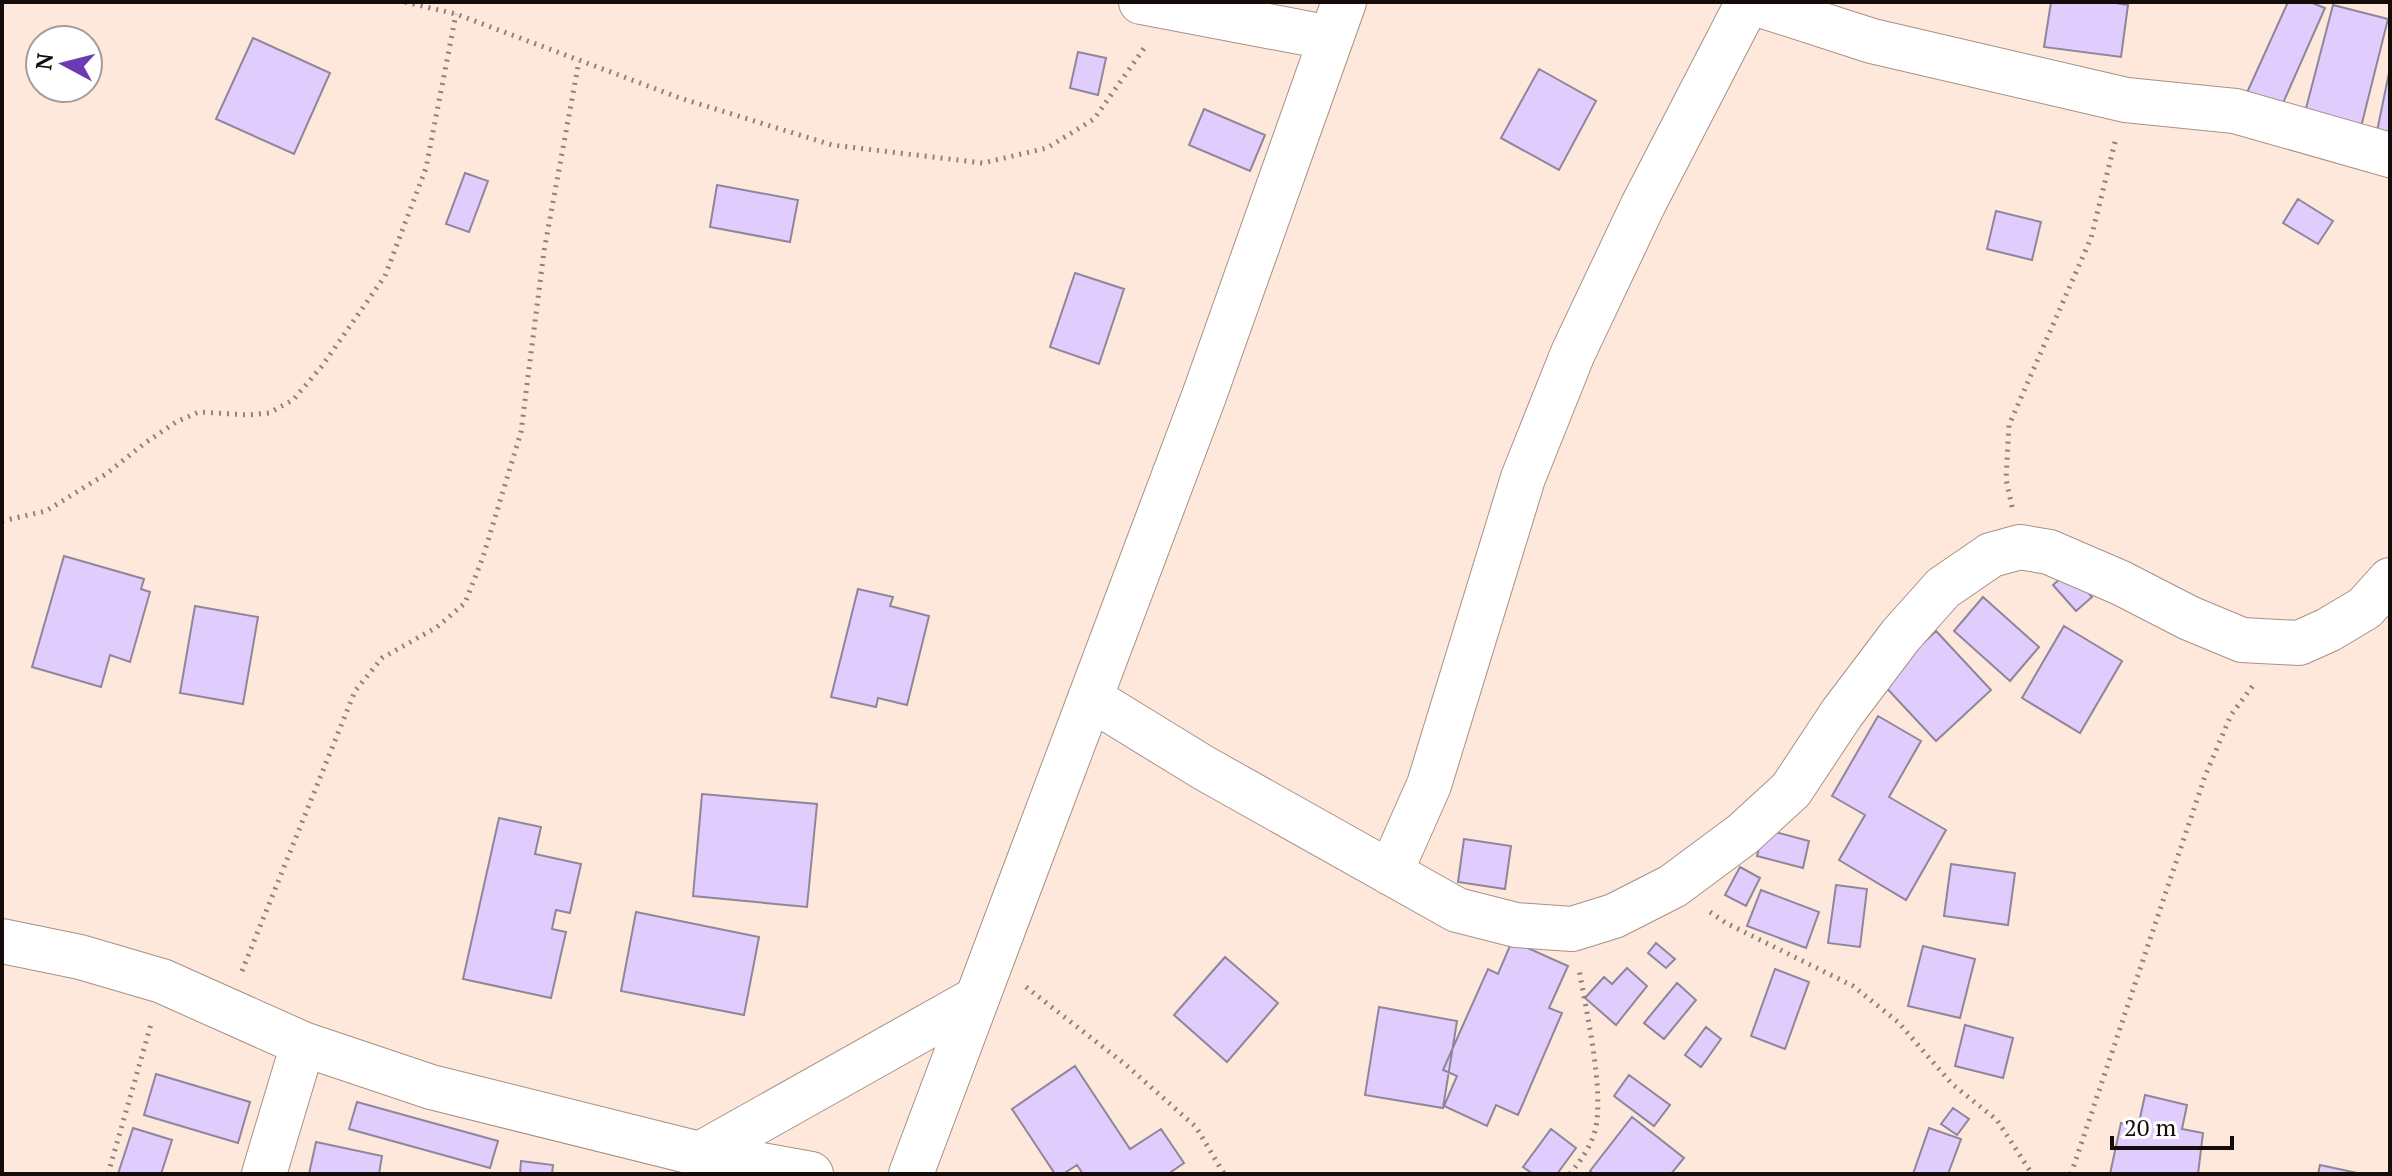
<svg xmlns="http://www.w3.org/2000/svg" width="2392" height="1176" font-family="'PT Serif',serif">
	<rect width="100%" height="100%" fill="#fee8db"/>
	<path fill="#e1cdfd" stroke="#8e869a" stroke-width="2" d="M2051,2H2109L2128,5L2121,57L2044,47Z
		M2288,2H2310L2325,8L2279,112L2245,97Z
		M2333,5L2388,19L2360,131L2304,116Z
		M253,38L330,73L294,154L216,119Z
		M1078,52L1106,58L1098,95L1070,88Z
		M2390,68V144L2375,141Z
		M1539,69L1596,101L1559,170L1501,138Z
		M1204,109L1265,135L1250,171L1189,145Z
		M465,173L488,181L469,232L446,224Z
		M717,185L798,200L790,242L710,227Z
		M2298,199L2333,221L2318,244L2283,223Z
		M1996,211L2041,222L2032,260L1987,249Z
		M1075,273L1124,289L1099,364L1050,347Z
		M64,556L144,579L141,589L150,592L130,662L110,655L101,687L32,667Z
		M2069,571L2092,597L2076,611L2053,585Z
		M858,589L893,597L890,606L929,616L907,705L878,698L876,707L831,697Z
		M1983,597L2039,647L2010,681L1954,631Z
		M195,606L258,617L243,704L180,693Z
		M2064,626L2122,661L2080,733L2022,698Z
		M1936,631L1991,690L1936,741L1881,682Z
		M1878,716L1921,741L1889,797L1946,830L1906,900L1839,860L1865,815L1832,796Z
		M702,794L817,804L807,907L693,896Z
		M499,818L541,827L535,854L581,864L570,913L556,910L552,929L566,932L551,998L463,979Z
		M1764,829L1809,841L1803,868L1757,856Z
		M1464,839L1511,846L1505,889L1458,882Z
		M1951,864L2015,873L2008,925L1944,916Z
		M1740,867L1760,878L1746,906L1725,895Z
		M1836,885L1867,889L1860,947L1828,943Z
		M1761,890L1819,912L1806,948L1747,926Z
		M636,912L759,937L744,1015L621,991Z
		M1512,941L1568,966L1549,1008L1562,1013L1518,1115L1496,1105L1487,1126L1444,1106L1457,1076L1443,1070L1488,969L1498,974Z
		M1656,943L1675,959L1666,968L1648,953Z
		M1923,946L1975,959L1960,1018L1908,1006Z
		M1225,957L1278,1003L1227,1062L1174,1015Z
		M1627,968L1647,986L1616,1025L1585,998L1604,977L1612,984Z
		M1775,969L1809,982L1785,1049L1751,1036Z
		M1677,983L1696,1000L1664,1039L1644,1023Z
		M1379,1007L1457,1021L1443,1108L1365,1095Z
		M1965,1025L2013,1038L2003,1078L1955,1066Z
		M1706,1027L1721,1039L1701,1067L1685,1055Z
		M1075,1066L1130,1149L1161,1129L1184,1163L1168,1174H1083L1077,1165L1063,1174H1055L1012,1109Z
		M156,1074L250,1102L238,1143L144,1115Z
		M1629,1075L1670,1105L1654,1126L1614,1096Z
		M2145,1095L2187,1105L2182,1129L2203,1133L2198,1174H2110L2121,1123L2138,1127Z
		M357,1102L498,1141L490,1168L349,1129Z
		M1953,1108L1969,1119L1957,1135L1941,1124Z
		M1632,1117L1684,1158L1671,1174H1594L1590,1171Z
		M133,1128L172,1140L161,1174H118Z
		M1929,1128L1961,1139L1948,1174H1913Z
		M1551,1129L1576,1148L1557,1174H1533L1523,1167Z
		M316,1142L382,1156L379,1174H309Z
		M521,1161L553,1165L552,1174H520Z
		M2320,1165L2362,1174H2318Z"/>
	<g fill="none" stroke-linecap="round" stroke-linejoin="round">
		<defs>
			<path id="minor" d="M1141,2L1331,38
				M1751,2L1872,41L2126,100L2235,111L2390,155
				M1090,698L1204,768L1457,910L1516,925L1572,929L1614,916L1673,886L1743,834L1791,790L1842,713L1901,635L1943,588L1991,555L2020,547L2049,552L2121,583L2189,618L2242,640L2299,643L2328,630L2365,608L2390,580
				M1390,873L1429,785L1523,478L1573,353L1643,205L1748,2
				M2,941L80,957L162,981L303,1044L431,1087L700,1154L811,1174
				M700,1154L976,999
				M264,1174L303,1044
				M911,1174L1204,396L1344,2"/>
		</defs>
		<use href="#minor" stroke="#a69186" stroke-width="46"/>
		<path stroke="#918279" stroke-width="5" stroke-dasharray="2 6" stroke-linecap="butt" d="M405,2L456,14L680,98L832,145L983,163L1047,148L1094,119L1147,44
			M2012,507L2006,479L2009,425L2091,238L2116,138
			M2,521L46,511L106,474L145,443L176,422L199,412L248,415L269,413L293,400L322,366L385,276L426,168L456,14
			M1710,912L1726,923L1853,986L1898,1022L1952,1084L1997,1120L2032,1174
			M242,971L355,691L382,658L437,627L465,603L483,557L521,432L544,251L579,61
			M1026,987L1126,1065L1196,1127L1224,1174
			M108,1174L152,1021
			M1570,1174C1581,1160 1590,1148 1595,1131C1605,1091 1586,1011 1579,969
			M2071,1174L2205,776L2231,715L2254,684"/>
		<use href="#minor" stroke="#fff" stroke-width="44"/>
	</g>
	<rect width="2392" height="1176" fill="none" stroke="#130c08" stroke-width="8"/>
	<g transform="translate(64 64) rotate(277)"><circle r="38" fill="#ffffff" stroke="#a19e9c" stroke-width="2"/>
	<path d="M0-6L14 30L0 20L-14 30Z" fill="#6b3bb3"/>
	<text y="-12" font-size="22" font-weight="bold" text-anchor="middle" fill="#130c08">N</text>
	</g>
	<path d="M2112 1136v12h120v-12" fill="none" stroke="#130c08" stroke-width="4"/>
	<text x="2124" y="1136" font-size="24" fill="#130c08" stroke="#ffffff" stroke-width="6" paint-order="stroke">20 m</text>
</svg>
